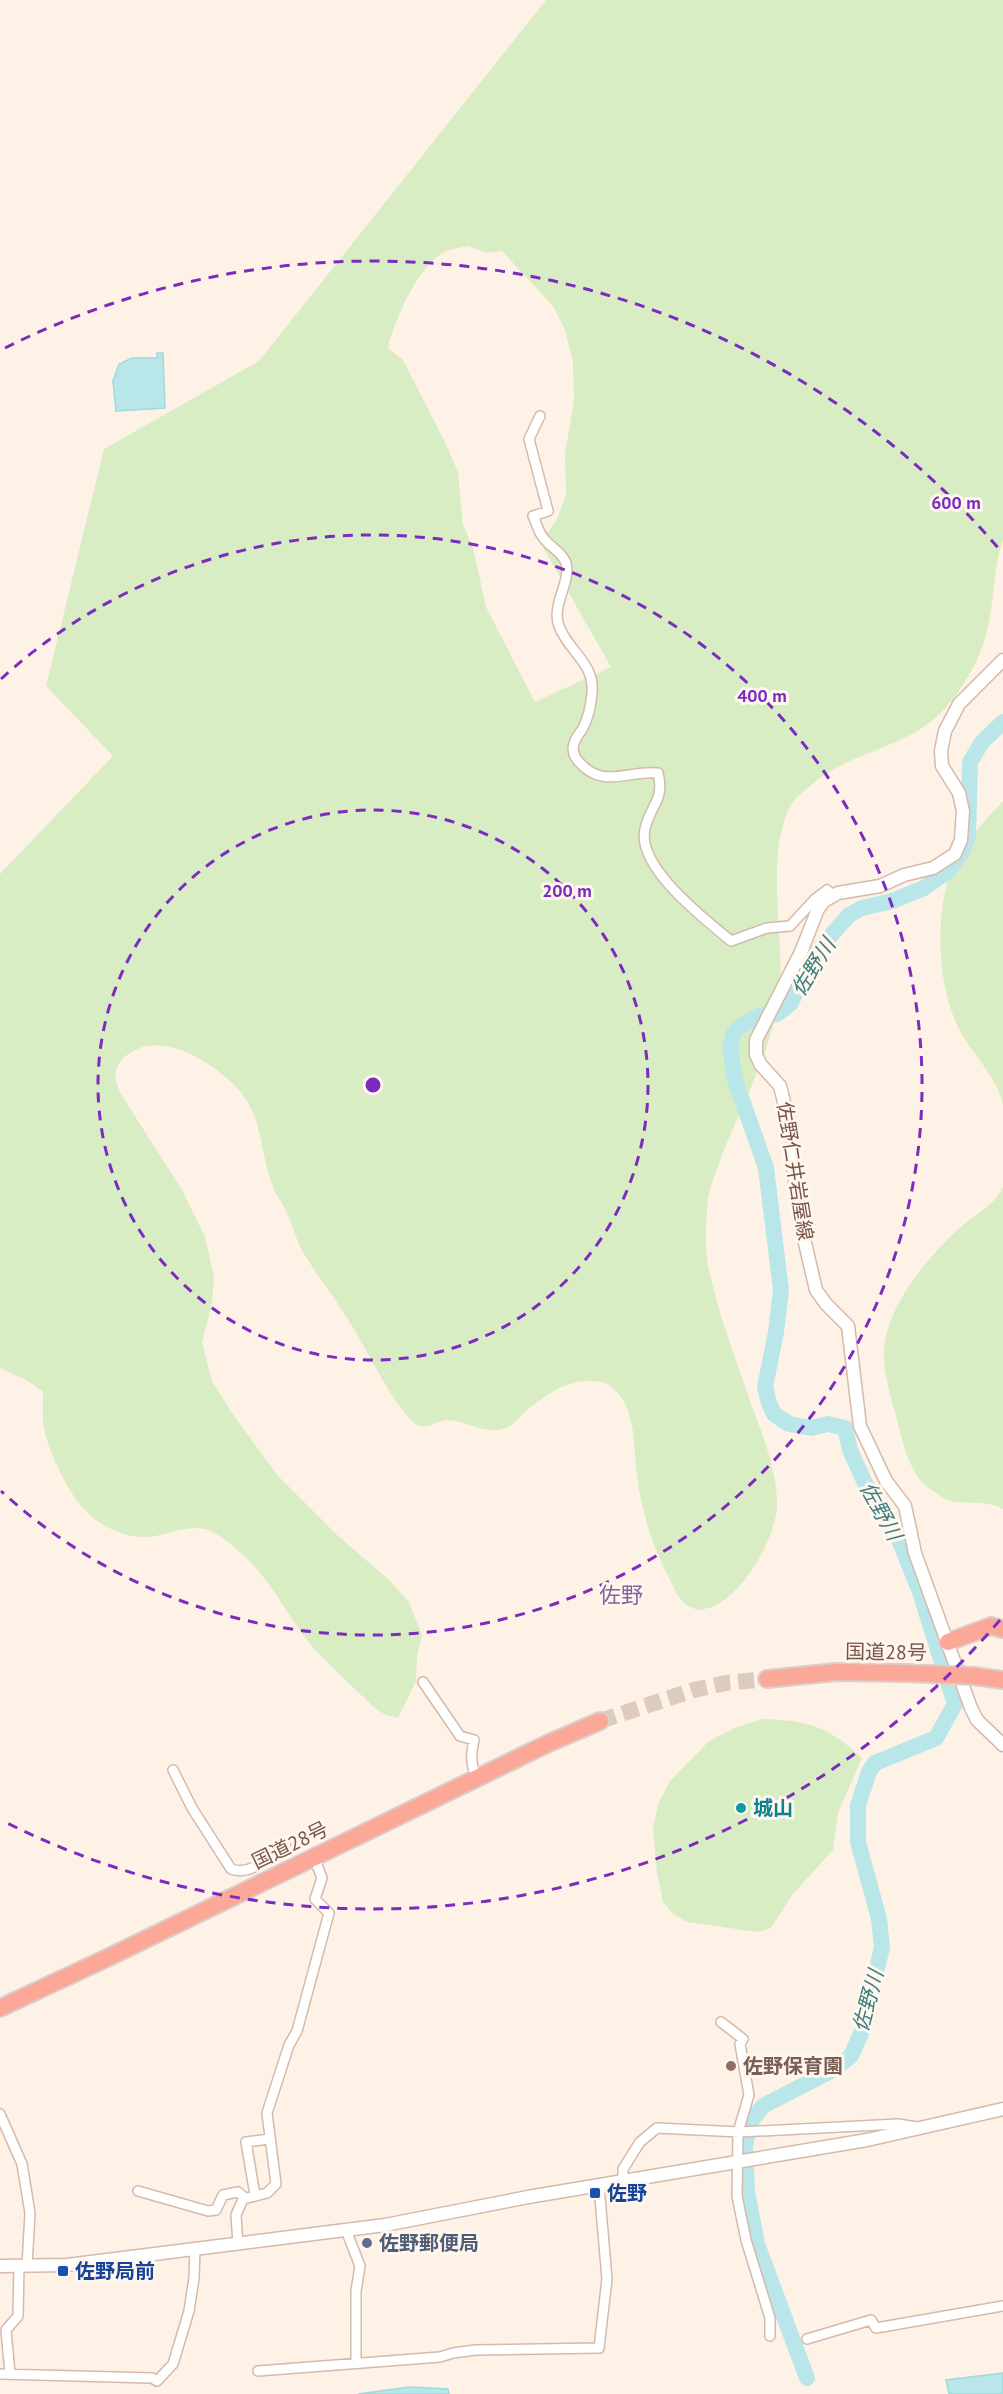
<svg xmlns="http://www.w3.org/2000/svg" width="1003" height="2394" font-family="'PT Sans','Noto Sans JP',sans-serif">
	<rect width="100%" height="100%" fill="#fef2e6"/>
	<path fill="#d8edc3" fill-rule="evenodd" d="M546,0H1003V539C992,572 995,609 984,642C977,664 962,689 947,706C911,749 850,750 810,786C804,791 796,797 792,803C764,852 784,931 780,986C775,1045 745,1097 724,1150C717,1169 708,1189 707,1209C706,1225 705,1243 707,1259C715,1305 733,1351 748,1395C760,1429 776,1465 777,1502C778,1535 745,1591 716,1605C711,1608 704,1609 698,1610C692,1608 686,1605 681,1600C677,1595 674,1588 671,1582C653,1549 642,1513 637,1476C633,1448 637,1410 614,1389C607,1382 599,1381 590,1381C566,1380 546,1395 527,1410C521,1415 515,1423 508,1427C487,1437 469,1421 449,1420C436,1419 430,1432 416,1424C396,1411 366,1348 352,1326C337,1301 319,1278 304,1254C296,1241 293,1225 286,1211C282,1202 275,1194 272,1184C258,1145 264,1113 231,1082C205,1058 159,1030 127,1055C113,1066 114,1077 119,1091L182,1190L205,1237L214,1277L212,1303L202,1343L212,1381L232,1413L278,1476L337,1535L388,1579L409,1602L422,1635L417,1656L416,1681L398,1718C379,1715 372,1705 358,1692C341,1675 322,1659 307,1640C285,1612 269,1577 241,1553C232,1545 219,1534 208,1530C189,1524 167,1535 149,1537C125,1539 97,1525 81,1506C65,1486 50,1454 44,1429C42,1417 43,1404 43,1392L28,1381L0,1368V874L113,756L46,686L104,449L259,361ZM468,246L486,253L502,251L553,306L565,330L573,363L574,400L565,454L566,494L558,517L541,544L611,667L535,702L486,607L473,548L463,525L458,472L446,444L403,360L388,348C393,323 418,267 441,254C449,249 459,248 468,246Z
		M1003,801V1105C998,1078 973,1055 960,1031C935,985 932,894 962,850C973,833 989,816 1003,801Z
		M1003,1187V1509C987,1500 971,1504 954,1502C946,1501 937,1493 930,1489C909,1474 902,1440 896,1416C891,1397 882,1368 884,1349C888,1303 931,1253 964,1224C979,1212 994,1205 1003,1187Z
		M762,1719C807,1720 828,1726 862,1758L838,1813L833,1850L792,1895L771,1928L758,1932L687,1922L672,1913L663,1902L657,1873L653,1829L658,1804L670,1781L709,1741L737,1727Z"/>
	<path fill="#b9e7e9" stroke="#9ed9dc" stroke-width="1.5" d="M157,353H163L165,408L116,411L113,381L119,364L132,358H157Z
		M1003,2373V2394H949L946,2380Z
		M410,2387L448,2389L449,2394H358Z"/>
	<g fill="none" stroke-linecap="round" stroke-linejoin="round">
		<path stroke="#b9e7e9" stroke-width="16" d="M807,2378L757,2244L747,2191L745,2147L749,2124L763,2106L833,2070L851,2056L863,2029L882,1947L879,1919L858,1842V1805L869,1772L875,1763L936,1738L955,1704L920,1592L896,1532L865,1483L850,1450L845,1428L828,1424L811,1428L789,1424L774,1414L769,1403L765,1387L776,1332L781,1290L766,1168L735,1080L730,1047L733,1035L738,1028L759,1016L777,1014L790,1004L819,949L849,915L862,908L892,901L924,888L948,871L962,852L968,836L970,762L982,742L1003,722"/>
		<path stroke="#ddcbbe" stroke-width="16" stroke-dasharray="16 8" stroke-linecap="butt" d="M600,1721L694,1690L726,1683L767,1679"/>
		<defs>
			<path id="street" d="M540,416L529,439L548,511L533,516C538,526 538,534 548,543C554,549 563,554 566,563C571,583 551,605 559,626C568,651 595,663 592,693C591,705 588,718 583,728C580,733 575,738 574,744C572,750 574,756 578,761C603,790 627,770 658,773C665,801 650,805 645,829C636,867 705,919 731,941L767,928L790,926L815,899L827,890L833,895
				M423,1682L460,1736L474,1740C471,1754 470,1764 477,1778
				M173,1770L192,1808L231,1869C252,1877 270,1855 286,1843
				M721,2022L743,2039L740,2044L749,2095L738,2132L737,2196L746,2240L770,2318V2336
				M0,2114L22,2164L30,2213L27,2266
				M623,2183V2169L640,2142L657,2128L740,2132L898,2124L917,2127
				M138,2191L208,2211L216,2210L223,2195L238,2192L245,2198
				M255,2195L246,2142L269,2139
				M346,2230L360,2266L356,2291V2363
				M238,2244L236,2215L243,2199L267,2193L276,2184L267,2113L289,2045L297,2031L329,1913L315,1899L322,1878L314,1857
				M807,2339L871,2320L876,2328L1003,2306
				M258,2371L440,2357L453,2353L476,2350L599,2348L607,2279L599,2186
				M0,2374L152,2378L157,2381L173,2364L189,2311L194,2278L195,2249
				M10,2374L6,2330L18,2316L19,2266"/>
			<path id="secondary" d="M1003,660L959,704L945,731L941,751L942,766L959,793L963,811L961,840L955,854L933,868L904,875L880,886L838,893L824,901L818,909L801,952L756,1040V1055L761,1065L780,1086L793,1138L794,1175L802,1230L816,1290L826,1304L848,1326L860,1426L886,1481L905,1506L915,1553L971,1708L977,1720L1003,1745
				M0,2266L67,2265L385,2225L528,2197L867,2140L1003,2109"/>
			<path id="highway" d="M948,1642L991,1626L1003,1629
				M974,1676L1003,1680
				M767,1679L836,1672L906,1673
				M0,2008L107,1958L549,1743L600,1721"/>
		</defs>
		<use href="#street" stroke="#d3baad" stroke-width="12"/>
		<use href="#secondary" stroke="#d6b9aa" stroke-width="15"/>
		<use href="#highway" stroke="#d9cfcc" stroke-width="20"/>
		<use href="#street" stroke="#fff" stroke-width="9"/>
		<use href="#secondary" stroke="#fff" stroke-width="12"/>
		<use href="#highway" stroke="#fca899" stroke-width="16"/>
		<defs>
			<path id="highway-bridge" d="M906,1673L974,1676"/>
		</defs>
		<use href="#highway-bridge" stroke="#d9cfcc" stroke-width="20" stroke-linecap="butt"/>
		<use href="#highway-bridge" stroke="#fca899" stroke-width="16"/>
	</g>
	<g fill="none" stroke="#7b2cbf" stroke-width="3" stroke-dasharray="10 8">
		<circle cx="373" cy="1085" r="275"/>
		<path d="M1 679A550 550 0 1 1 1 1491"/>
		<path d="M1000 1620A824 824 0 0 1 5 1822M5 348A824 824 0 0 1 1000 550"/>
	</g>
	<circle fill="#0f9aa8" stroke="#fff6ee" stroke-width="2" cx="741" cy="1808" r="6"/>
	<circle fill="#8d6e63" stroke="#fff6ee" stroke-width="2" cx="731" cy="2066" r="6"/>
	<g fill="#1a4fb4" stroke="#fff6ee" stroke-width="2">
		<rect x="589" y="2187" width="12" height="12" rx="3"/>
		<rect x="57" y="2265" width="12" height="12" rx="3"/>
	</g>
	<circle fill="#5c6f8a" stroke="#fff6ee" stroke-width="2" cx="367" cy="2243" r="6"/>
	<g text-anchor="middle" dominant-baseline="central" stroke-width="6" stroke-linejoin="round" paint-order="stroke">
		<g font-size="20" fill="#795548" stroke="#fff6ee">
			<text transform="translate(795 1171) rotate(81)">佐野仁井岩屋線</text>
			<text transform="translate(886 1652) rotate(1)">国道28号</text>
			<text transform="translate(290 1845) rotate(-26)">国道28号</text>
		</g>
		<g font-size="20" font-weight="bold" fill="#0d838f" stroke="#fff6ee" text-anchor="start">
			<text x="753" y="1808">城山</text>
		</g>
		<g font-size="20" font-weight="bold" fill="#785e54" stroke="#fff6ee" text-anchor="start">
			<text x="743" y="2066">佐野保育園</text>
		</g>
		<g font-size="20" font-weight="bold" fill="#164399" stroke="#fff6ee" text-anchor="start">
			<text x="607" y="2193">佐野</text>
			<text x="75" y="2271">佐野局前</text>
		</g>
		<g font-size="20" font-weight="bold" fill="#4e5e75" stroke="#fff6ee" text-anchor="start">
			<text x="379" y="2243">佐野郵便局</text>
		</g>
		<g font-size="21" font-style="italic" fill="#3a7c7f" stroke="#fff6ee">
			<text transform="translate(813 967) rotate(-58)">佐野川</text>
			<text transform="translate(881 1511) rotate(61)">佐野川</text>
			<text transform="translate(868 2001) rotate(-75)">佐野川</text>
		</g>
		<g font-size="22" fill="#84649d" stroke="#fff6ee">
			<text x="621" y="1595">佐野</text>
		</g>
	</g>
	<circle cx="373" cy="1085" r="9" fill="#7b2cbf" stroke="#fff6ee" stroke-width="3"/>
	<g font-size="18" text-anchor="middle" font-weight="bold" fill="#7b2cbf" stroke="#fff6ee" stroke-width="6" stroke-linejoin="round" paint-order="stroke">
		<text x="956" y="509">600 m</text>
		<text x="762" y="702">400 m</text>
		<text x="567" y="897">200 m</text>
	</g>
</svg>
